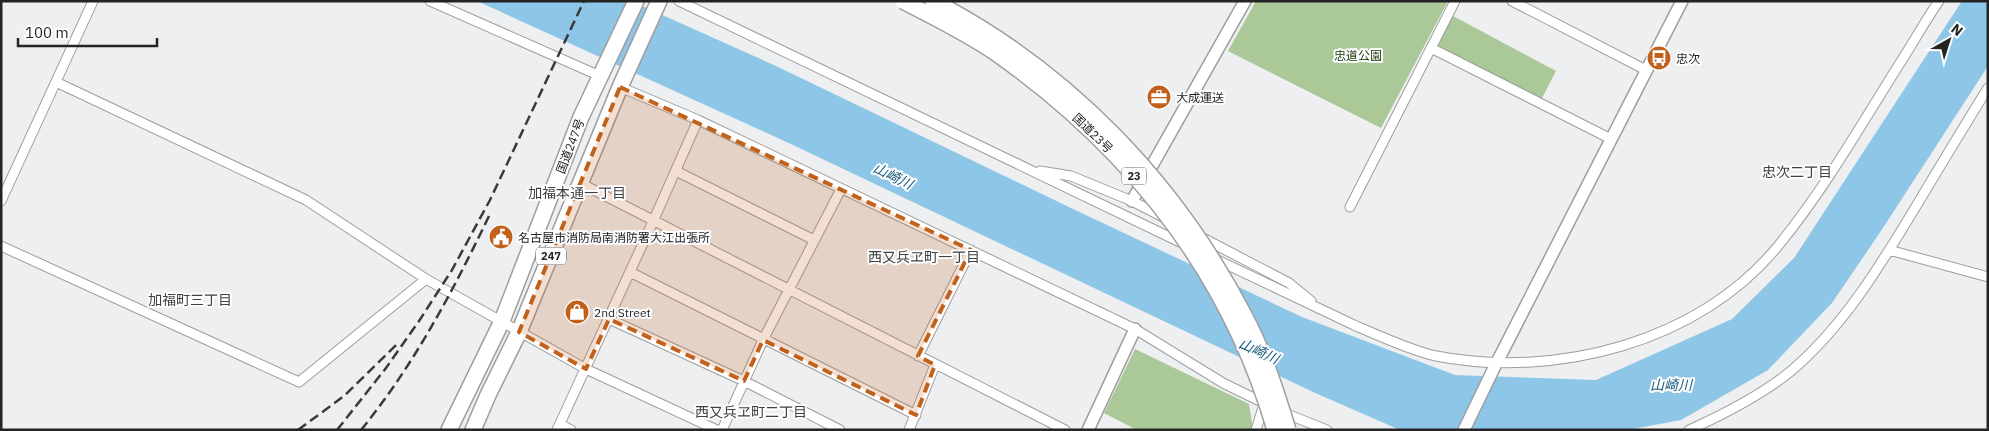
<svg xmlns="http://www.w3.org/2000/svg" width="1989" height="431" font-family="'IBM Plex Sans','Noto Sans JP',sans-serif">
	<rect width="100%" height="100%" fill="#eeeff0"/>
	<path fill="#abc898" d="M1256,1H1448L1381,128L1228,51Z
		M1453,16L1556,71L1541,100L1437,47Z
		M1135,349L1249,404L1253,430H1137L1104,413Z"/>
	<path fill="#8ec6e7" d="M477,1H631L776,66L1071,208L1302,317L1455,375L1596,380L1732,319L1794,258L1962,1H1988V66L1881,231L1832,303L1768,370L1681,420L1627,430H1400L1313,392L793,145Z"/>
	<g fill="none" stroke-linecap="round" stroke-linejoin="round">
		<defs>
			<path id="minor" d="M430,1L600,76
				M679,1L1184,244
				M1512,1L1646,70
				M1431,48L1611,139
				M56,82L306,200L426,279
				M620,87L698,120L1135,329L1223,383L1268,405
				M676,171L814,240
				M1040,171L1071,176L1132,201L1165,218
				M580,183L1065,430
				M1,201L93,1
				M1350,207L1455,1
				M1199,236L1289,283L1311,301
				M1,246L299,382L426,279L586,369L717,430
				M1889,250L1988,277
				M1213,258C1260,280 1307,303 1354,325C1377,335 1412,351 1436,356C1555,379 1699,343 1778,246C1824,190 1861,125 1900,63C1913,43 1925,21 1939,1
				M630,272L916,415
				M609,319L744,381L840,430
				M918,356L971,250
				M1282,412L1327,430
				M560,424L571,430
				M557,430L651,226L698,120
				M722,430L763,340L841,189
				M909,430L935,365
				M1256,430L1264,404
				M1689,430C1722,415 1763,394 1791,371C1843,327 1880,266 1915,208C1939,168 1963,128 1988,88"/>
			<path id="tertiary" d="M1132,201L1245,1
				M1088,430L1135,329
				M1464,430L1494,368L1682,1"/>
			<path id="trunk" d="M449,430L502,321L581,117L636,1
				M473,430L488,395L519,332L620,87L659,1"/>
		</defs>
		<use href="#minor" stroke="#9d9e9f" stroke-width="11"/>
		<use href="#tertiary" stroke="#9d9e9f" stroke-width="14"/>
		<use href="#trunk" stroke="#9d9e9f" stroke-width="18"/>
		<use href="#minor" stroke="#fff" stroke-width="9"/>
		<use href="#tertiary" stroke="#fff" stroke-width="11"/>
		<use href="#trunk" stroke="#fff" stroke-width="15"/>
		<path stroke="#3a3a3b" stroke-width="2.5" stroke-dasharray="10 5" stroke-linecap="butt" d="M298,430L344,396L396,345
			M337,430L386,368L419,321L452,270L490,200L584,1
			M361,430C414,365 453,291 489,216"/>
		<defs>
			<path id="trunk-bridge" d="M903,1C934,17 967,33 996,53C1129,147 1229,271 1275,430
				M933,1C1067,70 1176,183 1245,317C1264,353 1276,391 1288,430"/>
		</defs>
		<use href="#trunk-bridge" stroke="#9d9e9f" stroke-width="18" stroke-linecap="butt"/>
		<use href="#trunk-bridge" stroke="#fff" stroke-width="15"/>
	</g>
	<path fill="#c1611c" fill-opacity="0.2" stroke="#c1611c" stroke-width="4" stroke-dasharray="10 6" stroke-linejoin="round" d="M620,87L971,250L918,356L935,365L916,415L763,340L744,381L609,319L586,369L519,332Z"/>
	<defs>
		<symbol id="bus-disc" viewBox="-11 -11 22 22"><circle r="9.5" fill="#c1611c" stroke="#fcfdfe"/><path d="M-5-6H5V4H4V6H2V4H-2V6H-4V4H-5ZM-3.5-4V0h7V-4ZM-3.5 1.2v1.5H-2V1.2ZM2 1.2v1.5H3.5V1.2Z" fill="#fff"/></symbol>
		<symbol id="office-disc" viewBox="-11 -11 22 22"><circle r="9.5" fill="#c1611c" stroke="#fcfdfe"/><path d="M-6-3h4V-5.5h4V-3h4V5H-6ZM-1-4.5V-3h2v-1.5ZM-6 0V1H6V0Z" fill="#fff"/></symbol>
		<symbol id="civic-disc" viewBox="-11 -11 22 22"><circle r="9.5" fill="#c1611c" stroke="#fcfdfe"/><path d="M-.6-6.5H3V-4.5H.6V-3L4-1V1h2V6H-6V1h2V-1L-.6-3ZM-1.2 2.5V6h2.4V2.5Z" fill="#fff"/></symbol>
		<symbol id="shop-disc" viewBox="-11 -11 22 22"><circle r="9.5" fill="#c1611c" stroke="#fcfdfe"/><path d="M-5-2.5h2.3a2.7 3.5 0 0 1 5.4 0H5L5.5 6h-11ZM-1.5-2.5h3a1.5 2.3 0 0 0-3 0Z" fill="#fff"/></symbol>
	</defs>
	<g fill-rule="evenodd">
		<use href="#bus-disc" x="1645" y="44" width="28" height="28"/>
		<use href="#office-disc" x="1145" y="83" width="28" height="28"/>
		<use href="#civic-disc" x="487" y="223" width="28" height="28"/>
		<use href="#shop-disc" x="563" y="298" width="28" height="28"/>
	</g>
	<g text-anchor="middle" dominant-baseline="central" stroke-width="4" stroke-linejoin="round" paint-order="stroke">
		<g fill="#fcfdfe" stroke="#656566" stroke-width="1">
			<rect x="1121.5" y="167.5" width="25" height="17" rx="4"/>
			<rect x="536" y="247.5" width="30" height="17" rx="4"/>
		</g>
		<g font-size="11" font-weight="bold" fill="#242425">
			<text x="1134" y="176">23</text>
			<text x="551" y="256">247</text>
		</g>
		<g font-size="12" fill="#1d3804" stroke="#fcfdfe">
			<text x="1358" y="55">忠道公園</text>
		</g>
		<g font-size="12" fill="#242425" stroke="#fcfdfe" text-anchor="start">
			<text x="1676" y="58">忠次</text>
			<text x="1176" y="97">大成運送</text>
			<text x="518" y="237">名古屋市消防局南消防署大江出張所</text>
			<text x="594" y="312">2nd Street</text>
		</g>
		<g font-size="12" fill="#242425" stroke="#fcfdfe">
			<text transform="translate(1093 133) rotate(44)">国道23号</text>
			<text transform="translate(570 146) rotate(-69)">国道247号</text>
		</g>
		<g font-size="14" fill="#414142" stroke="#fcfdfe">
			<text x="1797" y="172">忠次二丁目</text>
			<text x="577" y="193">加福本通一丁目</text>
			<text x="924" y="257">西又兵ヱ町一丁目</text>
			<text x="190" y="300">加福町三丁目</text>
			<text x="751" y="412">西又兵ヱ町二丁目</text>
		</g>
		<g font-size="14" font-style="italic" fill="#185b7b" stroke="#fcfdfe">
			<text transform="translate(893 176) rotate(26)">山崎川</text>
			<text transform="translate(1259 351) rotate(24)">山崎川</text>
			<text x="1671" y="385">山崎川</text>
		</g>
	</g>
	<rect width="1989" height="431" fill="none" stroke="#242425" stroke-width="5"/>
	<g transform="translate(1949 40) rotate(39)" stroke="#fcfdfe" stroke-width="4" paint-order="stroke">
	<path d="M0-4L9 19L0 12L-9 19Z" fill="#242425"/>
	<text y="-8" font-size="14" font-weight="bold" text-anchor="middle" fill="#242425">N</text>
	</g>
	<path d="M18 38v8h139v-8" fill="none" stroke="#242425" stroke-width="2.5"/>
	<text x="25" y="38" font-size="15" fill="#242425" stroke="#fcfdfe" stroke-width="4" paint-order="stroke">100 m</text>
</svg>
